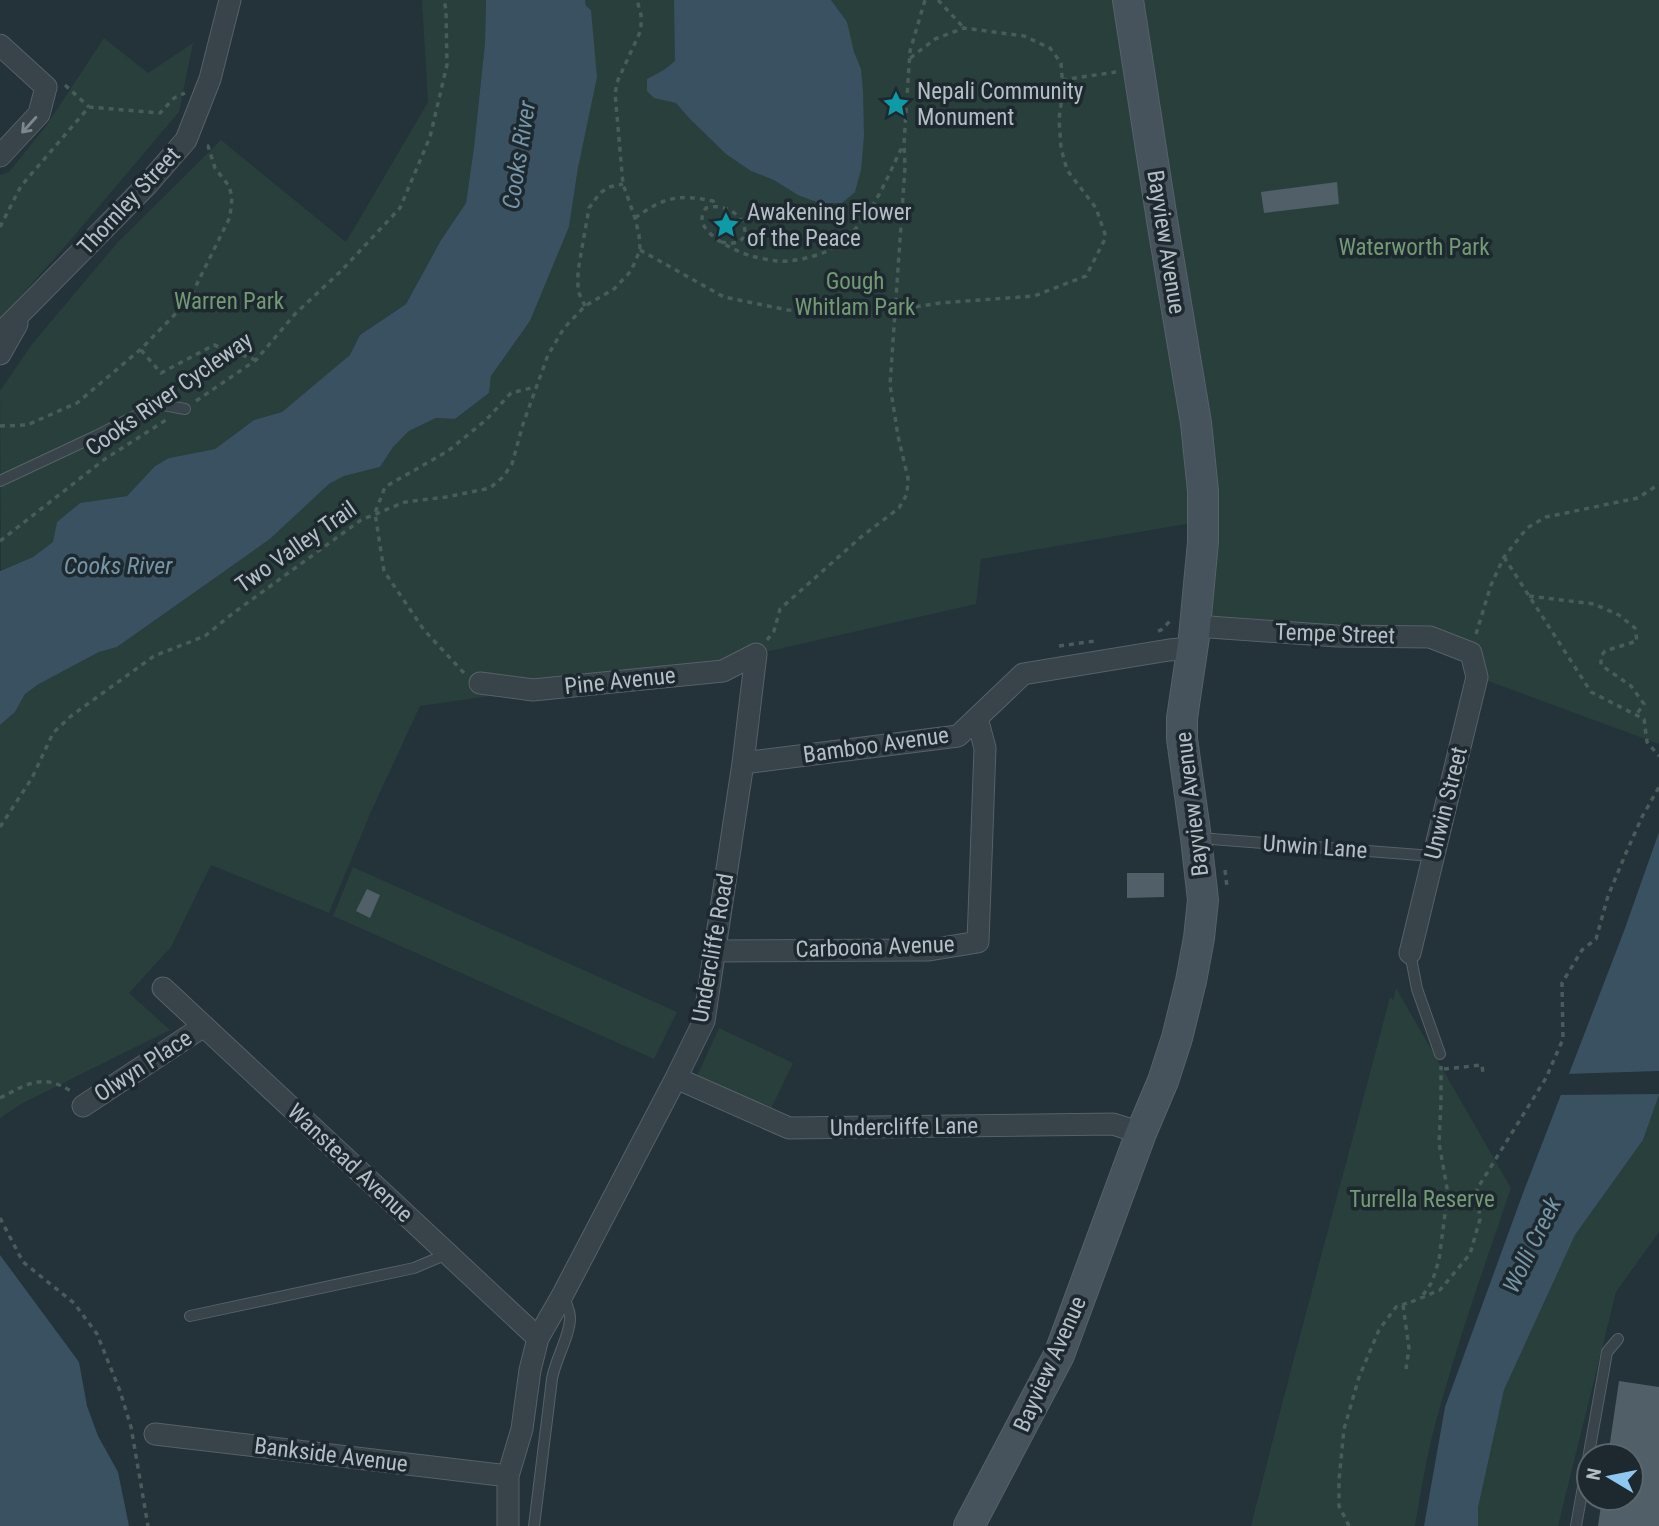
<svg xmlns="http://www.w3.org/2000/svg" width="1659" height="1526" font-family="'Roboto Condensed',sans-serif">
	<rect width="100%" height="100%" fill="#24323a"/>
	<path fill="#293f3b" d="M422,0H486L485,43L474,147L466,203L441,240L406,304L360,335L351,355L282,412L254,420L215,449L169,458L155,466L127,496L80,503L57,522L54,542L33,557L1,570L0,391L32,344L118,242L221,140L346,242L428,102Z
		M585,0H1659V744L1477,677L1471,653L1430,637H1194L1204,521L981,559L976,604L756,654L723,671L533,690L420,706L370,814L329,913L211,865L171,947L129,993L170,1030L21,1104L0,1118V725L15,712L25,694L39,684L99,652L117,647L270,539L329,484L344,476L380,467L393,447L409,431L436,418L455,419L489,393L491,376L530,321L569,227L578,168L586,6Z
		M104,38L148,73L193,43L179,112L62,250L0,319V175L9,172L46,126Z
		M353,867L677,1012L654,1059L333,916Z
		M1396,988L1511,1188C1483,1270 1454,1352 1432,1437C1425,1466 1420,1496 1415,1526H1251C1295,1349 1344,1173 1390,997L1393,1000Z
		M719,1028L793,1063L770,1111L697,1076Z
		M1659,1095V1232L1616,1292L1558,1526H1478V1508L1504,1390L1575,1235L1643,1140Z"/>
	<path fill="#395160" d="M486,0H585L586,6L591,10L597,77L578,168L569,227L530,321L491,376L489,393L455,419L436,418L409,431L393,447L380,467L344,476L329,484L270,539L117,647L99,652L39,684L25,694L15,712L0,725V571L33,557L53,542L57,522L80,503L127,496L155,466L169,458L215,449L254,420L282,412L350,355L360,335L406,304L441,240L466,203L474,147L485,43Z
		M674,0H831L847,22L854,52L861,69L863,91L864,136L861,170L855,192L842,203H819L798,195L774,180L751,171L726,154L689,118L676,103L654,98L647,91V79L664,70L675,61Z
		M1659,832V1095L1643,1140L1575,1235L1504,1390L1478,1508V1526H1424L1445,1407L1523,1193L1624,931Z
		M0,1255L79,1362L87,1406L98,1436L118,1472L129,1526H0Z"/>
	<path fill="#24323a" d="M1659,1071V1094L1557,1095L1565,1074Z"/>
	<path fill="#505f68" d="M1337,182L1339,204L1264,213L1261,192Z
		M1127,873H1164V897L1127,898Z
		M367,889L380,895L370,918L356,911Z
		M1619,1381L1659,1387V1526H1598L1602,1498H1631V1456H1608Z"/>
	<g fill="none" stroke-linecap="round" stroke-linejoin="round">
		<defs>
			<path id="service" d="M0,481L96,436L158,404L185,409
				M1199,838L1433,856
				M1410,953L1417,989L1440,1054
				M190,1316L414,1268L447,1254
				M534,1526L552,1379C555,1360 570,1336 570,1318C570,1310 566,1303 563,1296
				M1576,1526L1606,1358L1607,1352L1618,1339"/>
			<path id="minor" d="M0,45L46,87L39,114L0,156
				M0,334L146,186L186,140L210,79L230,0
				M0,354L17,324
				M1195,626L1337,636L1430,637L1471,653L1477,677L1410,953
				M480,683L533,690L723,671L756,654
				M743,763L958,736L1023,674L1169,650L1192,648
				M715,951L929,950L978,942L985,748L977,718
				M163,988L538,1338
				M676,1078L789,1128L1113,1124L1141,1133
				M83,1106L204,1026
				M155,1434L508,1476
				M508,1526V1476L522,1429L530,1370L538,1338L562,1296L676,1078L704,1021L743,763L756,654"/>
			<path id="secondary" d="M969,1526L1059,1355L1141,1133L1163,1081L1177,1038L1191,981L1199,938L1203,900L1196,838L1182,739V718L1194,637L1203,542V491L1196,423L1162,220L1128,0"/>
		</defs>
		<use href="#service" stroke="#566168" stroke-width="12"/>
		<use href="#minor" stroke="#566168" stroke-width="23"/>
		<use href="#secondary" stroke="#566168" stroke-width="32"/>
		<path stroke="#485c5a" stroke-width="3.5" stroke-dasharray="5 5" stroke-linecap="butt" d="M938,0L964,28
			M1062,80L1116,72
			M65,85L89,107
			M635,218C664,197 678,194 713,201L715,206
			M0,227L21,186L89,107L160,113L174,98L185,93
			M721,242C725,242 729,244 733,243C759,240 739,199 706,208C704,211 702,215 702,218C701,235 737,252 751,256C759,258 769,260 777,261C792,262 811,258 825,252C867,232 884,184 903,145
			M640,250L724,297L788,310L868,314L940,303L1034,296L1086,276L1106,237L1096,208L1067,170L1061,148L1059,119L1063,90L1061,63L1050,48L1024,36L964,28L935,39L909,59
			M585,306L578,291V271L589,208L600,193L609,187L623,184
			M141,350L161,373L214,345L256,360
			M196,401L256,360L295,314L341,271L400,208L430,137L447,65L446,10L444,0
			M0,426L27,425L77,403L141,349L189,300L230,217L232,197L229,186L215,168L208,146L205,145
			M0,541L105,459L166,420
			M1504,557L1591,692L1644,719L1647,742L1659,756
			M1529,596L1594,604L1619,615L1635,628L1637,641L1605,651L1601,656V665L1631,686L1644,704L1636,715
			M1158,631L1161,630L1171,620
			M1476,634L1491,585L1504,557L1527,528L1546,517L1638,498L1659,484
			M767,640L774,631L780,609L861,537L899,508L907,494L908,478L898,436L890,385L905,167L904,143L910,51L925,0
			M1059,646L1095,641
			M464,673L424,630L384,571L375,513L385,487L448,451L486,420L511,393L535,387
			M0,827L32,778L53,733L71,716L154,656L205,636L232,614L361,520L405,502L446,497L490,488L503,477L512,464L523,424L548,355L564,328L585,306L614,289L631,271L640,250L639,235L635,218L623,184L615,93L618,80L641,30V15L637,0
			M1225,870L1227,887
			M1444,1069L1482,1065L1483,1073
			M0,1098C28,1084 41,1073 71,1091
			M0,1218L23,1262L74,1303L97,1334L120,1391L131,1427L148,1526
			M1423,1295L1432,1282L1439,1260L1446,1206L1447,1188L1439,1143L1441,1102V1066
			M1411,1302L1440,1290L1470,1254L1480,1219L1477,1189L1546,1078L1563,1039L1562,983L1582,950L1596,939L1608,896L1626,853L1642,817L1659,787
			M1403,1305L1409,1348L1406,1369
			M1349,1526L1339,1506V1480L1344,1429L1359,1377L1379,1330L1396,1307L1410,1302"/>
		<use href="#service" stroke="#38434a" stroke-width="10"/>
		<use href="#minor" stroke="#38434a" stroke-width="21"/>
		<use href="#secondary" stroke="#46535d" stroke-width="30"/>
	</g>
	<defs><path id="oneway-shaft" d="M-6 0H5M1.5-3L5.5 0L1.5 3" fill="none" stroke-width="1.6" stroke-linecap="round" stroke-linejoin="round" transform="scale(1.75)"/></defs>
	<use stroke="#7c878e" href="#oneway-shaft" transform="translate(29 125) rotate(132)"/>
	<defs>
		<symbol id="sight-bare" viewBox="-9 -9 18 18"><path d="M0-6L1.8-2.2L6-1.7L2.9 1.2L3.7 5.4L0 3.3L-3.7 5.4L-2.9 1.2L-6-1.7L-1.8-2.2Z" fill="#0f9aa8" stroke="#1d282f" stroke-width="2.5" paint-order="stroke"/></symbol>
	</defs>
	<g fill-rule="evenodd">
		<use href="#sight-bare" x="877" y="85" width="38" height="38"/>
		<use href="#sight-bare" x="707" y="206" width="38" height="38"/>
	</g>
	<g text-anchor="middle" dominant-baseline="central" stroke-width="7" stroke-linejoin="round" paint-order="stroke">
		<g font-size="23" fill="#b3bec6" stroke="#1d282f" text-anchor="start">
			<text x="917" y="91">Nepali Community<tspan x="917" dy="26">Monument</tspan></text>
			<text x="747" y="212">Awakening Flower<tspan x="747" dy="26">of the Peace</tspan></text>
		</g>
		<g font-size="23" fill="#b3bec6" stroke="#1d282f">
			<text transform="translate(129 201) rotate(-47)">Thornley Street</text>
			<text transform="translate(1166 242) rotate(81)">Bayview Avenue</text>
			<text transform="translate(169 394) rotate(-35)">Cooks River Cycleway</text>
			<text transform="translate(296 547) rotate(-35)">Two Valley Trail</text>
			<text transform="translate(1335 634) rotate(2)">Tempe Street</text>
			<text transform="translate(620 681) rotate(-6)">Pine Avenue</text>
			<text transform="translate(876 745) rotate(-8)">Bamboo Avenue</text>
			<text transform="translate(1446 803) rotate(-76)">Unwin Street</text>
			<text transform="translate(1192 804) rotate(-97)">Bayview Avenue</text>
			<text transform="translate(1315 847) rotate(4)">Unwin Lane</text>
			<text transform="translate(875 947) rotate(-2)">Carboona Avenue</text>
			<text transform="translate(713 948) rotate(-80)">Undercliffe Road</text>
			<text transform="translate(143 1066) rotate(-33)">Olwyn Place</text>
			<text transform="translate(904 1127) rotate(-1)">Undercliffe Lane</text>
			<text transform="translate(350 1163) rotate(43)">Wanstead Avenue</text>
			<text transform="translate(1050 1364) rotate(-66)">Bayview Avenue</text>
			<text transform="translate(331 1455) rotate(7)">Bankside Avenue</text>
		</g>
		<g font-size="23" fill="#739a74" stroke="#1d282f">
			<text x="1414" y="247">Waterworth Park</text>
			<text x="855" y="281">Gough<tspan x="855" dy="26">Whitlam Park</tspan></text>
			<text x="229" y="301">Warren Park</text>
			<text x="1422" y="1199">Turrella Reserve</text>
		</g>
		<g font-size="24" font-style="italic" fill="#7695a7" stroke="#1d282f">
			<text transform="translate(519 155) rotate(-81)">Cooks River</text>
			<text x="118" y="566">Cooks River</text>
			<text transform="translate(1532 1245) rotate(-64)">Wolli Creek</text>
		</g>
	</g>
	<g transform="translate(1610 1477) rotate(280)"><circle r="33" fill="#1d282f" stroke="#59646b" stroke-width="2"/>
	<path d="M0-5L12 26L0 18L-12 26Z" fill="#8ec8f0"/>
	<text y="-10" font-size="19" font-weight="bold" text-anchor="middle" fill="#b3bec6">N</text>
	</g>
</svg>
